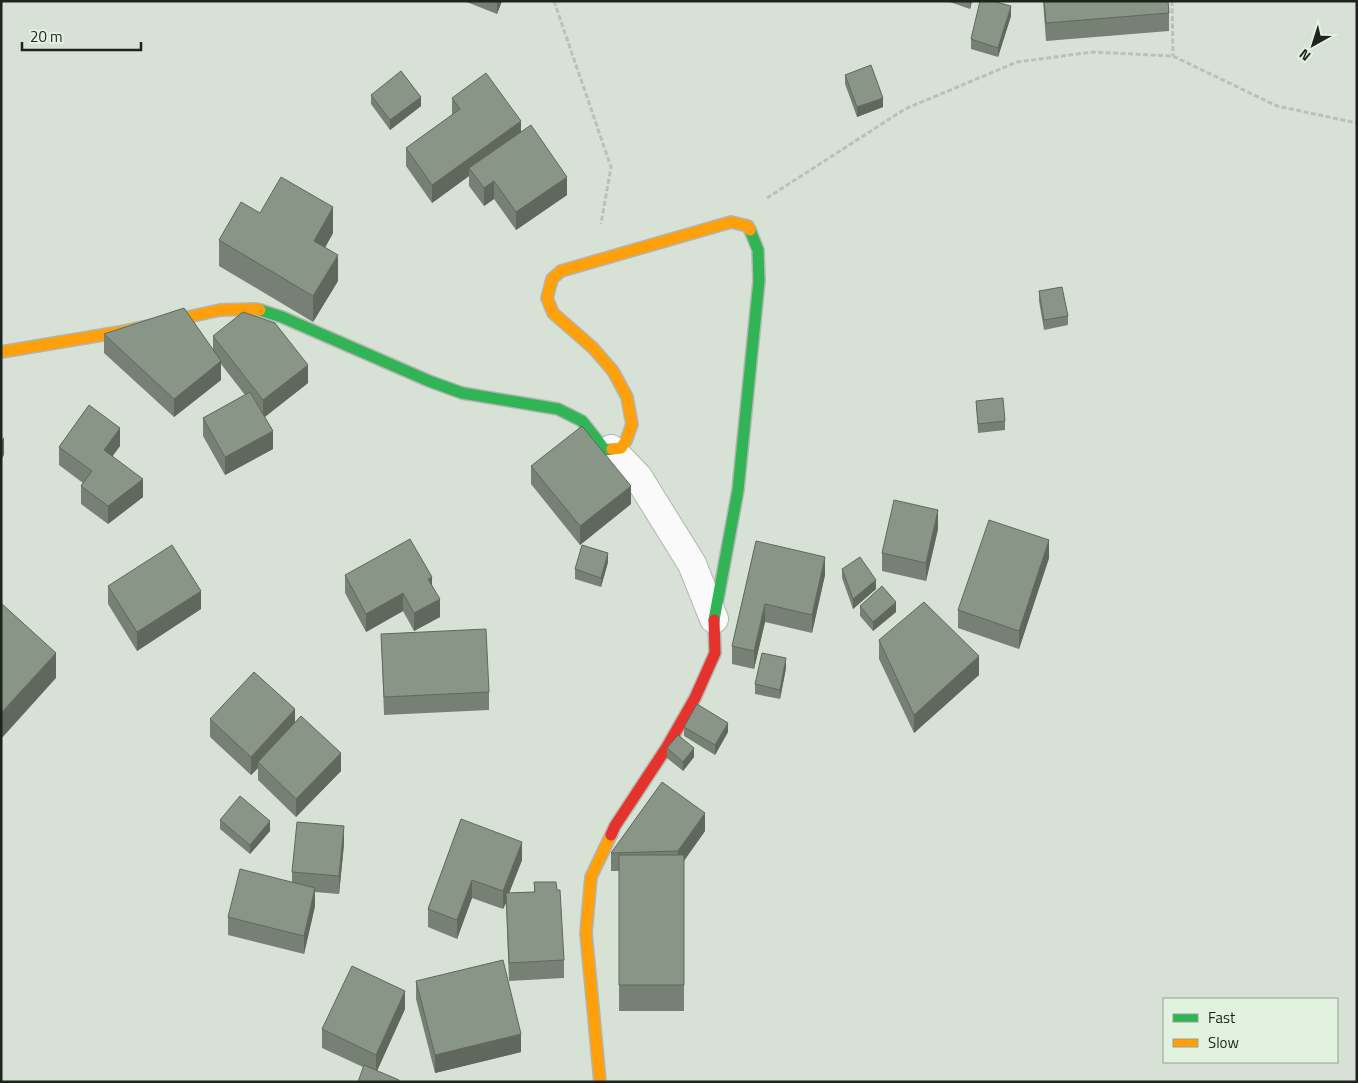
<svg xmlns="http://www.w3.org/2000/svg" width="1358" height="1083" font-family="'Titillium Web',sans-serif">
	<rect width="100%" height="100%" fill="#d8e1d6"/>
	<g fill="none" stroke-linecap="round" stroke-linejoin="round">
		<defs>
			<path id="street" d="M611,449L638,477L692,564L714,619"/>
			<path id="fast" d="M260,310L282,317L429,381L462,393L558,409L582,421L605,450L612,449
				M714,620L738,490L759,281L758,250L750,230"/>
			<path id="slow" d="M1,352L120,332L220,310L256,309L260,310
				M612,449L621,448L626,441L632,424L627,397L613,371L593,348L553,313L547,298L552,279L561,271L731,222L748,226L750,230
				M600,1082L586,933L591,877L611,835"/>
			<path id="jam" d="M611,835L615,826L667,747L695,698L715,653L714,620"/>
		</defs>
		<use href="#street" stroke="#b0b7af" stroke-width="30"/>
		<use href="#fast" stroke="#b0b7af" stroke-width="14"/>
		<use href="#slow" stroke="#b0b7af" stroke-width="14"/>
		<use href="#jam" stroke="#b0b7af" stroke-width="14"/>
		<path stroke="#bcbfbb" stroke-width="3" stroke-dasharray="5 2.5" stroke-linecap="butt" d="M554,1L611,167L601,224
			M1172,1L1173,56
			M767,198L905,109L1017,62L1093,52L1173,56L1277,106L1357,123"/>
		<use href="#street" stroke="#f9faf9" stroke-width="28"/>
		<use href="#fast" stroke="#30b455" stroke-width="11"/>
		<use href="#slow" stroke="#ff9f0a" stroke-width="11"/>
		<use href="#jam" stroke="#e5322d" stroke-width="11"/>
	</g>
	<path fill="#768074" d="M464,1H502L497,14Z
		M947,1H972L970,9Z
		M1043,1H1168L1169,13V31L1046,41Z
		M1011,16L998,57L971,49V39Z
		M845,75L883,107L857,117L845,84Z
		M371,95L421,106L390,130L371,104Z
		M452,98L521,132L567,195L516,230L494,199L484,206L469,186V176L432,203L406,166V148L452,115Z
		M260,213L333,233L325,248L338,281L313,322L219,266V240Z
		M1039,291L1068,316V325L1044,330L1039,301Z
		M104,334L213,350V336L308,383L265,417L273,449L225,475L203,436V418L245,395L221,364V380L174,417L104,353Z
		M976,401L1005,421V430L978,433Z
		M120,446L112,456L143,497L108,524L81,504V486L83,483L59,465V447Z
		M531,466L631,504L580,545L531,484Z
		M938,529L926,581L882,571V553Z
		M756,541L825,575L812,633L765,622L754,669L732,664V646Z
		M1049,558L1019,649L958,628V610Z
		M608,562L601,587L575,579V569Z
		M842,569L876,589L853,609L842,578Z
		M345,575L432,585L440,617L414,631L403,611L366,632L345,593Z
		M108,586L201,609L137,651L108,604Z
		M860,606L896,612L873,631L860,616Z
		M381,634L489,692V710L384,715Z
		M879,640L979,675L914,733L879,659Z
		M786,668L780,699L755,694V684Z
		M210,719L295,723L341,771L296,817L258,780V768L251,775L210,737Z
		M684,727L728,732L715,755L684,736Z
		M667,748L694,757L683,771L667,758Z
		M461,819L522,860L509,893L534,892V882L557,890L564,960V978L509,981L506,903L503,909L472,898L457,939L428,927V909Z
		M220,820L270,831L250,854L220,829Z
		M705,831L684,861V1011H619V871H611V853Z
		M344,844L339,894L315,892V906L304,954L228,935V917L292,882V872Z
		M416,981L521,1052L435,1073L416,999Z
		M405,1009L377,1071L399,1082L363,1067L322,1048V1029Z"/>
	<path fill="#60685e" d="M497,1H502L497,14Z
		M970,1H972L970,9Z
		M1011,6V16L998,57V48Z
		M421,97V106L390,130V120Z
		M883,98V107L857,117V107Z
		M521,121V139L469,168V176L432,203V185Z
		M567,177V195L516,230V212Z
		M494,181V199L484,206V188Z
		M333,207V233L314,267V241Z
		M338,255V281L313,322V296Z
		M221,361V380L174,417V399Z
		M308,365V383L263,418V400Z
		M120,428V446L104,468V450Z
		M273,431V449L225,475V457Z
		M4,437V455L1,460V441Z
		M143,479V497L108,524V506Z
		M631,486V504L580,545V526Z
		M938,510V529L926,581V563Z
		M1049,540V558L1019,649V631Z
		M608,553V562L601,587V578Z
		M825,557V575L812,633V615Z
		M432,577V595L428,579Z
		M876,580V589L853,609V599Z
		M201,591V609L137,651V632Z
		M403,593V611L366,632V614Z
		M440,599V617L414,631V613Z
		M896,602V612L873,631V622Z
		M765,604V622L754,669V651Z
		M56,653V678L1,739V713Z
		M979,656V675L914,733V715Z
		M786,658V668L780,699V690Z
		M295,709V728L258,762V768L251,775V757Z
		M728,723V732L715,755V745Z
		M694,748V757L683,771V762Z
		M341,753V771L296,817V799Z
		M705,813V831L678,869V851Z
		M270,821V831L250,854V845Z
		M344,826V844L339,894V876Z
		M522,842V860L506,901V893V903L503,909V891Z
		M472,880V898L457,939V920Z
		M315,888V906L304,954V936Z
		M405,991V1009L376,1073V1055Z
		M521,1034V1052L435,1073V1055Z"/>
	<path fill="#899587" stroke="#60685e" d="M980,1H992L1011,6L998,48L971,39Z
		M1044,1H1168L1169,13L1046,23Z
		M871,65L883,98L857,107L845,75Z
		M401,71L421,97L390,120L371,95Z
		M486,73L521,121L432,185L406,148L460,109L452,98Z
		M531,125L567,177L516,212L494,181L484,188L469,168Z
		M281,177L333,207L314,241L338,255L313,296L219,240L241,202L260,213Z
		M1062,287L1068,316L1044,320L1039,291Z
		M184,308L221,361L174,399L104,334Z
		M243,312L275,323L308,365L263,400L213,336Z
		M250,392L273,431L225,457L203,418Z
		M1003,398L1005,421L978,424L976,401Z
		M89,405L120,428L104,450L143,479L108,506L81,486L92,471L59,447Z
		M582,426L631,486L580,526L531,466Z
		M894,500L938,510L926,563L882,553Z
		M989,520L1049,540L1019,631L958,610Z
		M410,539L432,577L428,579L440,599L414,613L403,593L366,614L345,575Z
		M756,541L825,557L812,615L765,604L754,651L732,646Z
		M172,545L201,591L137,632L108,586Z
		M582,545L608,553L601,578L575,569Z
		M860,557L876,580L853,599L842,569Z
		M882,586L896,602L873,622L860,606Z
		M924,602L979,656L914,715L879,640Z
		M1,603L56,653L1,713Z
		M486,629L489,692L384,697L381,634Z
		M762,653L786,658L780,690L755,684Z
		M254,672L295,709L251,757L210,719Z
		M697,704L728,723L715,745L684,727Z
		M301,716L341,753L296,799L258,762Z
		M678,735L694,748L683,762L667,748Z
		M662,782L705,813L678,851L611,853Z
		M240,796L270,821L250,845L220,820Z
		M461,819L522,842L503,891L472,880L457,920L428,909Z
		M297,822L344,826L339,876L292,872Z
		M619,855H684V985H619Z
		M240,869L315,888L304,936L228,917Z
		M534,882H556L557,890H560L564,960L509,963L506,893L535,892Z
		M503,960L521,1034L435,1055L416,981Z
		M352,966L405,991L376,1055L322,1029Z
		M364,1065L399,1080L398,1082H358Z"/>
	<rect width="1358" height="1083" fill="none" stroke="#1e241d" stroke-width="5"/>
	<rect x="1163" y="998" width="175" height="65" fill="#e1f2df" stroke="#93a091"/>
	<rect x="1173" y="1014" width="25" height="8" fill="#30b455" stroke="#93a091"/>
	<text x="1208" y="1023" font-size="15" fill="#1e241d">Fast</text>
	<rect x="1173" y="1039" width="25" height="8" fill="#ff9f0a" stroke="#93a091"/>
	<text x="1208" y="1048" font-size="15" fill="#1e241d">Slow</text>
	<g transform="translate(1313 45) rotate(219)" stroke="#e1f2df" stroke-width="4" paint-order="stroke">
	<path d="M0-4L9 19L0 12L-9 19Z" fill="#1e241d"/>
	<text y="-8" font-size="14" font-weight="bold" text-anchor="middle" fill="#1e241d">N</text>
	</g>
	<path d="M22 42v8h119v-8" fill="none" stroke="#1e241d" stroke-width="2.5"/>
	<text x="30" y="42" font-size="15" fill="#1e241d" stroke="#e1f2df" stroke-width="4" paint-order="stroke">20 m</text>
</svg>
